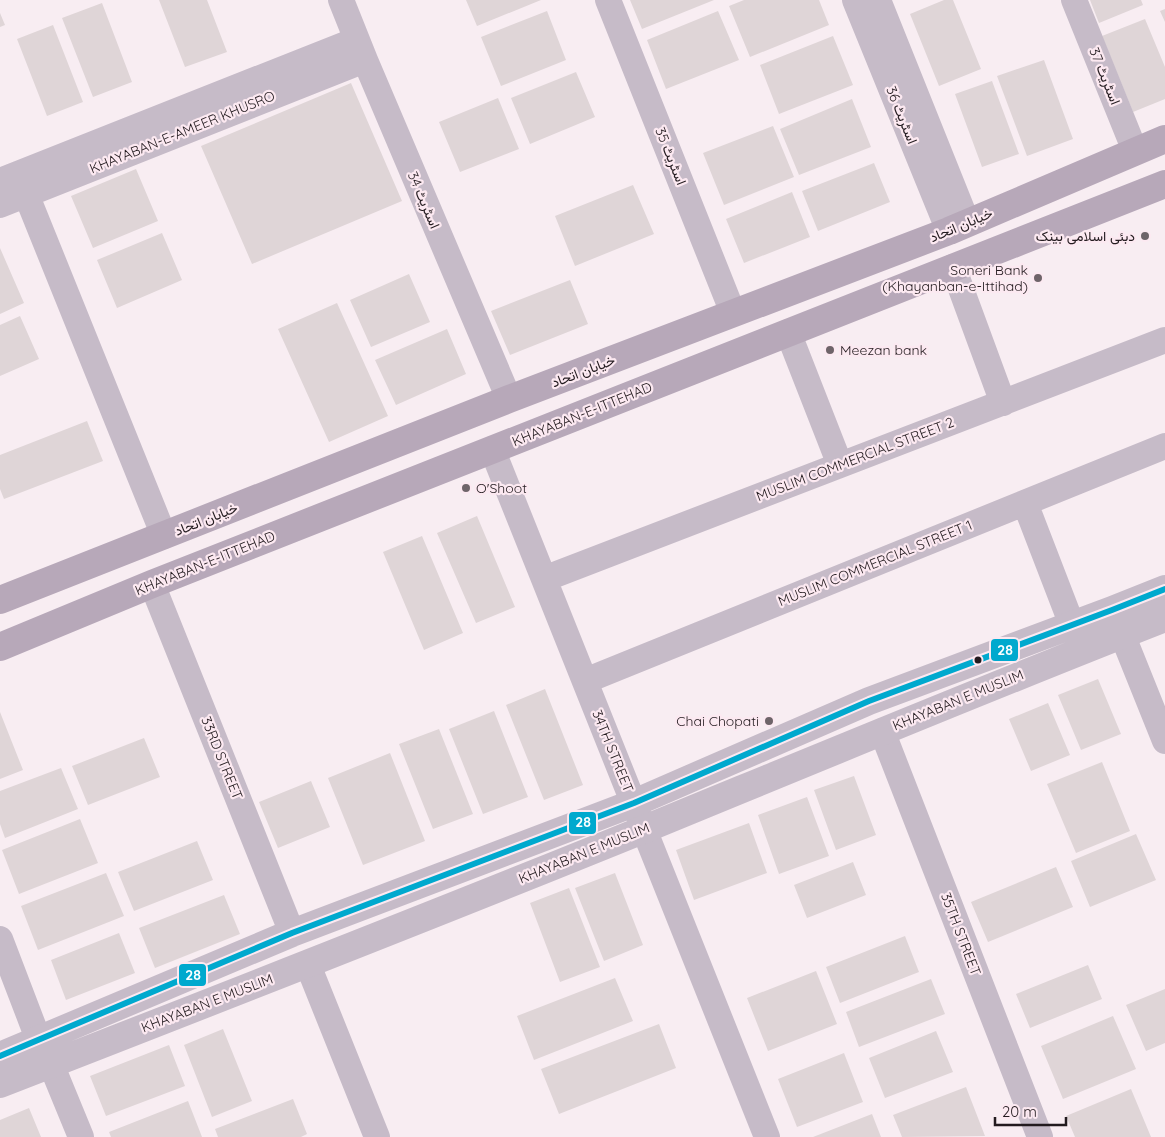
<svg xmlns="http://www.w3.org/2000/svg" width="1165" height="1137" font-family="Quicksand,Vazirmatn,sans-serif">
	<rect width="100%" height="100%" fill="#f8edf2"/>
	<path fill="#dfd5d7" d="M159,0H207L227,52L185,67Z
		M466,0H541L477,26Z
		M630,0H714L642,29Z
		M744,0H819L829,25L750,57L729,6Z
		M944,0H953L981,69L939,86L910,14Z
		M1090,0H1141L1143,5L1099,23Z
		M102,3L132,82L93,97L62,18Z
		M1165,9V22L1160,11Z
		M547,11L566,60L501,86L481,37Z
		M718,11L739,60L666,89L647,40Z
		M0,13L5,25L0,27Z
		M1145,19L1165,67V99L1133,112L1102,36Z
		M53,25L83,102L47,116L17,39Z
		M833,36L853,85L779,114L760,65Z
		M1044,60L1073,139L1027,156L997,76Z
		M576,72L595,117L530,144L511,98Z
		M992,81L1019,154L982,167L955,94Z
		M351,83L402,201L252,264L201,146Z
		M498,98L519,149L460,172L439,122Z
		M852,99L871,147L799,175L780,129Z
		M773,126L794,177L724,205L703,153Z
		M874,163L890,202L818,231L802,191Z
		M136,169L158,221L93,248L71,196Z
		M633,185L654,234L575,266L555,216Z
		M792,192L810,237L744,263L726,219Z
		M162,233L182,280L117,308L97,260Z
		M0,248L24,303L0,314Z
		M409,274L430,322L371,347L350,300Z
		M570,280L588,324L510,355L491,311Z
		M337,303L388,416L329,442L278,329Z
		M20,316L39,359L0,376V325Z
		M447,329L466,374L396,405L375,360Z
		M87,421L103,461L4,499L0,489V455Z
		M477,516L515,607L476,623L437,533Z
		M422,536L463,633L424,650L383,552Z
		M1098,679L1121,734L1081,750L1058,695Z
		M545,689L583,785L544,800L506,705Z
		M1048,703L1070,755L1031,771L1009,719Z
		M494,711L528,797L483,814L449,729Z
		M0,712L23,770L0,779Z
		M439,729L473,814L433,829L399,744Z
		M144,738L160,777L88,805L72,766Z
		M390,753L425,841L363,865L328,778Z
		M1102,762L1130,831L1076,853L1047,784Z
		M61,768L78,809L5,838L0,824V791Z
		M854,776L876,835L836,850L814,790Z
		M311,781L330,827L278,848L259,802Z
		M807,797L829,856L779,874L758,815Z
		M80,819L98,863L19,894L2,850Z
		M749,823L767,873L694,900L676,850Z
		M1136,834L1156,880L1090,907L1071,861Z
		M197,841L213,880L134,911L118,872Z
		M853,862L866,895L807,918L794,885Z
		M1056,867L1073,907L988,942L971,902Z
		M106,873L124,916L38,950L21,906Z
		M615,873L643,945L604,961L575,888Z
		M569,888L600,967L560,982L530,903Z
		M224,895L240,934L155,968L139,928Z
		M119,933L135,973L66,1000L51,960Z
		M905,936L919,972L840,1003L826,967Z
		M1088,965L1102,999L1030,1028L1016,994Z
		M816,971L837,1024L768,1051L747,998Z
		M615,978L633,1021L534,1060L517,1016Z
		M931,979L945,1014L859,1047L846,1012Z
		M1165,989V1043L1146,1051L1126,1005Z
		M1113,1016L1136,1069L1063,1099L1041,1046Z
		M659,1024L676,1068L559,1114L541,1069Z
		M223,1029L252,1101L212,1117L184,1045Z
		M936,1031L953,1072L885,1098L869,1058Z
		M169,1045L185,1086L106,1116L90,1076Z
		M844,1053L863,1102L797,1127L778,1079Z
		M966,1087L985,1136L902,1137L893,1115Z
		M1131,1089L1151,1137H1075L1066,1116Z
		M293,1099L307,1134L301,1137H218L215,1129Z
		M188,1101L202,1137H111L109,1132Z
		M29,1108L41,1137H0V1120Z
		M872,1114L881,1137H813Z"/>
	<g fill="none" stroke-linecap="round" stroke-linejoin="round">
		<path stroke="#c6bbc8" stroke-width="26" d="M341,0L365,60L509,399
			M608,0L733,313
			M855,0L949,231
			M878,0L967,222
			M1074,0L1135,151
			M18,174L164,536
			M0,181L356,40
			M0,205L365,60
			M953,267L1003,403
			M788,332L840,465
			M492,449L767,1137
			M1025,503L1072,625
			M544,579L1165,340
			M152,584L292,933
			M1122,634L1165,741
			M585,681L1165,446
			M882,731L1040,1137
			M0,939L39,1041
			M308,965L377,1137
			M51,1064L81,1137"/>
		<path stroke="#c6bbc8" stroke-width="28" d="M0,1056L292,933L634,803L869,701L1112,610L1165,589
			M0,1084C216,1000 431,916 645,829C818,758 991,686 1165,618"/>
		<path stroke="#b7a8b9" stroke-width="28" d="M0,600L509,399L949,231L1165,139
			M0,647L152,584L1165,184"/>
		<defs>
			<path id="bus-1" d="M0,1056L292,933L634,803L869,701L1112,610L1165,589"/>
		</defs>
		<use href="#bus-1" stroke="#fce9f1" stroke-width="10"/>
		<use href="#bus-1" stroke="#00a9ce" stroke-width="6"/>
	</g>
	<g fill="#6e6469" stroke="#fce9f1" stroke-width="2">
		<circle cx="1145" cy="236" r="5"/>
		<circle cx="1038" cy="278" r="5"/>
		<circle cx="830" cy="350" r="5"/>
		<circle cx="466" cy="488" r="5"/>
		<circle cx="769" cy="721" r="5"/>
	</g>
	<circle fill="#231b1f" stroke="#fce9f1" stroke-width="2" cx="978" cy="660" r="4.5"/>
	<g text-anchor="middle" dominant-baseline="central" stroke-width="4.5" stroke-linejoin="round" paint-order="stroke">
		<g font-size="14" fill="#231b1f" stroke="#fce9f1">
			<text transform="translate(1105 76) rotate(68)">اسٹریٹ 37</text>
			<text transform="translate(902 115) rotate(68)">اسٹریٹ 36</text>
			<text transform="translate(182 132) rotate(-22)">KHAYABAN-E-AMEER KHUSRO</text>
			<text transform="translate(671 156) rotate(68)">اسٹریٹ 35</text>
			<text transform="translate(424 200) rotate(67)">اسٹریٹ 34</text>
			<text transform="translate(961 225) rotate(-23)">خیابان اتحاد</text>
			<text transform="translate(583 371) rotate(-21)">خیابان اتحاد</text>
			<text transform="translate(582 414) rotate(-22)">KHAYABAN-E-ITTEHAD</text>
			<text transform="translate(855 459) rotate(-21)">MUSLIM COMMERCIAL STREET 2</text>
			<text transform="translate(206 519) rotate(-22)">خیابان اتحاد</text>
			<text transform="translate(205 563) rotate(-22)">KHAYABAN-E-ITTEHAD</text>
			<text transform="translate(875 563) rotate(-22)">MUSLIM COMMERCIAL STREET 1</text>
			<text transform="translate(958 700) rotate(-22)">KHAYABAN E MUSLIM</text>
			<text transform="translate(613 751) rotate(68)">34TH STREET</text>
			<text transform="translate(222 758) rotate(68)">33RD STREET</text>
			<text transform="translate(584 853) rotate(-22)">KHAYABAN E MUSLIM</text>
			<text transform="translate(961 934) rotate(69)">35TH STREET</text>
			<text transform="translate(207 1003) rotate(-21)">KHAYABAN E MUSLIM</text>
		</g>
		<g font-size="14" fill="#231b1f" stroke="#fce9f1" text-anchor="end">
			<text x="1135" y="236">دبئی اسلامی بینک</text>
			<text x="1028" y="270">Soneri Bank<tspan x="1028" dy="16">(Khayanban-e-Ittihad)</tspan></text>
			<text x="840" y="350" text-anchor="start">Meezan bank</text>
			<text x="476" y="488" text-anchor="start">O'Shoot</text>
			<text x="759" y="721">Chai Chopati</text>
		</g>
	</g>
	<g stroke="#fce9f1" stroke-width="2">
		<rect x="990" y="638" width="29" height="24" rx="5" fill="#00a9ce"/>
		<rect x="568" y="811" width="29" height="24" rx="5" fill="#00a9ce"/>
		<rect x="178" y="963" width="29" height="24" rx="5" fill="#00a9ce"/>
	</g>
	<g font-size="14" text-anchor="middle" font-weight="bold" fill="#fff">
		<text x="1005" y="655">28</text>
		<text x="583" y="827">28</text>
		<text x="193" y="980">28</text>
	</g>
	<path d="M995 1117v8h71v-8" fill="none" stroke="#231b1f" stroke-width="2.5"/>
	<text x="1002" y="1117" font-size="15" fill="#231b1f" stroke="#fce9f1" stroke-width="4" paint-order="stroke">20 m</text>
</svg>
